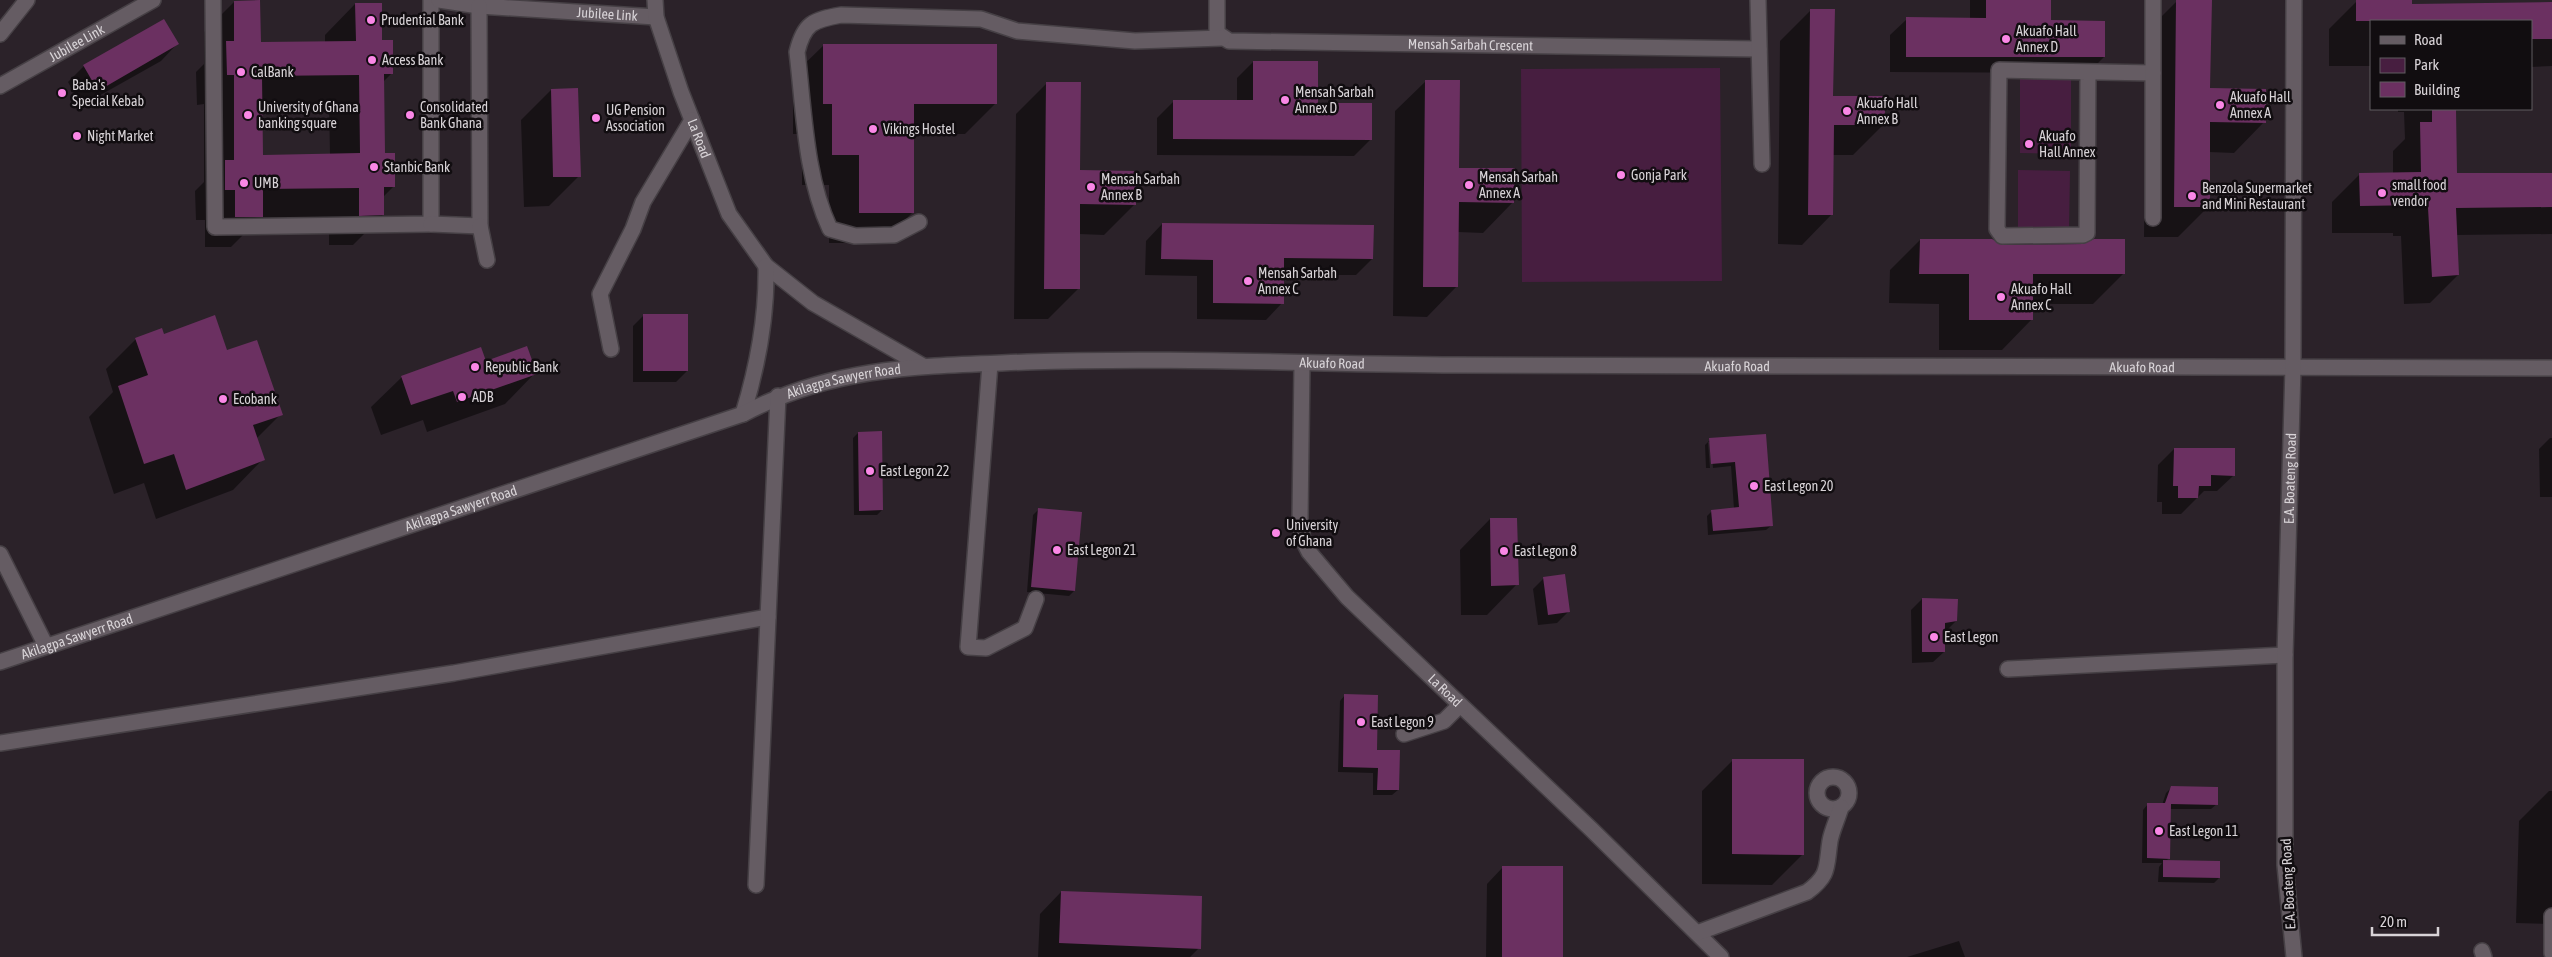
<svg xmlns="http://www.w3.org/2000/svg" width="2552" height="957" font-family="'Asap Condensed',sans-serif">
	<rect width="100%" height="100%" fill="#2b2229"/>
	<path fill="#471e40" d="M1720,68L1722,281L1522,282L1521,69Z
		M2020,79H2071V154L2020,153Z
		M2018,170L2070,171L2069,229H2018Z"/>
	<path fill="#0007" fill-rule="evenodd" d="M1970,0H2050V22L2104,57L2088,73L1890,72V35L1907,19H1970Z
		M2177,1L2209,89L2264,122L2234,153L2209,152L2208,207L2178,237H2144L2146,32Z
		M2357,1L2411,5L2552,3V66L2531,67V21H2371V66H2329V29Z
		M234,2L260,43L325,42V35L355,4L381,41L392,73L382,83L383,155L394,186L383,197V215L353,245H329V217L260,218L231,247H205V220H196L195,191L204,182V104L197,105L196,72L204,64V32ZM329,104L330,155L262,156L261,106Z
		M1811,10L1832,97L1883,125L1853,155H1833L1832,214L1802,245L1778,244L1780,41Z
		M177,44L161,61L81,106L68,82L84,66Z
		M824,45L996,103L965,134H913V212L882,243H829V185H802V134H793V75Z
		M1253,62L1317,104L1371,139L1354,156L1157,155V118L1174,101L1237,102V78Z
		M1426,81L1458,169L1513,202L1483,233L1458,232L1457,286L1427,317L1393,316L1395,111Z
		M1047,83L1079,171L1135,204L1104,235L1079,234L1078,289L1048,319H1014L1016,114Z
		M551,90L579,176L549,206L524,207L521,120Z
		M2398,109H2454L2456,175L2552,174V234L2456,235L2458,275L2430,303L2404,304L2401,236H2393V233H2332V202L2360,174H2393V151L2405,139L2404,112H2398Z
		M1162,224L1372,259L1356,275H1283L1282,303L1266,320L1197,319V276L1145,275L1146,241Z
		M1920,240L2002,247L2123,274L2093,304H2032V319L2002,350H1939V304L1889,303L1890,270Z
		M644,315L687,371L676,382H633V326Z
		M136,339L226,352L281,414L256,439L263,459L233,490L156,519L144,483L114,494L89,417L113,392L106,369Z
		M485,362L535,373L505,404L427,432L423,420L381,435L371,407L402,377Z
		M858,433L882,510L877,515H854L853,438Z
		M1765,436L1772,525L1766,530L1708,535L1707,516L1712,511L1734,509L1731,466L1713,468L1711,442H1708L1710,468H1706L1705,445L1710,440Z
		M2550,438H2552V497H2540L2539,449Z
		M2174,449L2234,475L2217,491H2204L2181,514H2162V502H2157L2158,465Z
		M1039,509L1074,591L1069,596L1027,592L1033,515Z
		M1490,519L1517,584L1487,615H1461L1460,550Z
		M1544,578L1568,612L1557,623L1538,625L1533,589Z
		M1922,599L1956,621L1945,632L1944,652L1933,662L1912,663L1911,610Z
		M1345,695L1398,790L1392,795H1373V773L1338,772L1340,701Z
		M1733,760L1803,854L1772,885L1702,884V791Z
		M2171,788L2217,804L2211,809H2170L2169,858L2166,861L2219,878L2214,883L2158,882L2159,867L2162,863H2142L2143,810L2148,804L2162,805L2166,793Z
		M2549,791H2552V924L2516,923L2519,821Z
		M1503,867L1562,957H1486L1487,884Z
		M1061,892L1199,948L1190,957H1038L1040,914Z
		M1959,941L1965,957H1907Z"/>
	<path fill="#6b3061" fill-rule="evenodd" d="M260,0L261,42L356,41L355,3H382V40H393V74H384L385,153H395V187H384V215L359,216V188L263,189V217H235V190H225V160H234V75H227L226,41H234V1ZM359,75L360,153L263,155L262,76Z
		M1986,0H2051V20L2105,21V57H1906V17L1986,18Z
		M2176,0H2212L2210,88L2266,89V123L2210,122V207H2174Z
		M2356,0H2412V4L2552,2V39H2531V21H2356Z
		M1810,9H1835L1833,96H1885V125H1834L1833,215H1808Z
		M164,19L179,44L98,91L83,65Z
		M823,44H997V104H914V213H859V155H832V104H823Z
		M1253,61H1318V103H1372V140L1173,139V100H1253Z
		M1425,80H1460L1459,168H1515L1514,203L1459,202L1458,287H1423Z
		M1046,82H1081L1080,170L1136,171V205L1080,204V289H1044Z
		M578,88L581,177H553L551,89Z
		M2432,109H2456L2457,173H2552V207L2456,208L2459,275L2432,277L2428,208H2421V205L2360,206L2359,173L2421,172L2420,122H2432Z
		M1162,223L1374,225L1373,259L1284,258V304L1213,303V260L1161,259Z
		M1920,239H1992L2002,245L2083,244L2094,239H2125V274H2033V320H1969V274H1919Z
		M643,314H688V371H643Z
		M215,315L227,350L257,340L283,415L253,425L265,460L186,490L174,454L144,464L118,386L148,375L135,338L162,328L164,334Z
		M527,346L537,374L457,402L453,391L411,405L401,376L481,347L486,361Z
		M882,431L883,510L859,511L858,432Z
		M1766,434L1773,526L1713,531L1711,510L1739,507L1735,462L1711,464L1709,438Z
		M2174,448H2235V476L2211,475V486H2199L2198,498H2178V486H2173Z
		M1038,508L1082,512L1075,591L1031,587Z
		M1490,518H1517L1519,585L1491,586Z
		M1565,574L1570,612L1548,615L1543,577Z
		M1922,598L1958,599L1957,621L1945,623V652H1922Z
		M1344,694L1378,695L1377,750H1400L1399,790H1377L1378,768L1343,767Z
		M1732,759H1804V855L1732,854Z
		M2171,786L2218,787V805L2171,804L2170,859L2147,858V803H2165Z
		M2163,860L2220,861V878L2163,877Z
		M1502,866H1563V957H1502Z
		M1061,891L1202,896L1201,949L1059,943Z"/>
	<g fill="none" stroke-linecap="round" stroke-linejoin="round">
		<defs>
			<g id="minor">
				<path d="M213,0L215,227L431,224V0"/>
				<path id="s1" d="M439,0L479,6L656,17"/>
				<path id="s2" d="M655,0L656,17L681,92L729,214L766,266L813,303L923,366"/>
				<path id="s3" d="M1217,0V33L1229,41L1759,49"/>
				<path d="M1758,0L1762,164"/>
				<path d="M0,34L27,0"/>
				<path d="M2088,72L2087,233L2083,235L2002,236L1997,229L1999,70L2153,73"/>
				<path id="s4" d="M0,86L153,0"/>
				<path d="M2153,218V0"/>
				<path d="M919,222L894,235L855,236L830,229C805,176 804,110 797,52C804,23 813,20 841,15L981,19L1017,31L1135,41L1222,38"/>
				<path d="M431,224L480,226L479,6"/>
				<path d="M480,226L487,260"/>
				<path d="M611,349L600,294L633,229L643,202L692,120"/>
				<path d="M990,364L968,647L986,648L1025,628L1036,599"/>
				<path id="s5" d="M1302,364L1300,520L1303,540L1309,552L1347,597L1591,829L1721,957"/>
				<path d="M743,414C758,365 767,317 766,266"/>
				<path d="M0,554L46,646"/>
				<path id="s6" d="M0,662L743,414C836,365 925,366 1027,362C1170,357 1313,364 1456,365C1822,367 2187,367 2552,368"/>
				<path d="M2008,669L2285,655"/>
				<path d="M1404,734L1444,721L1460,705"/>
				<path d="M0,743L454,673L768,617"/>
				<circle cx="1833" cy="793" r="16"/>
				<path d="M756,885L778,396"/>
				<path d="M2552,916V953"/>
				<path d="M1697,933L1807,892C1830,875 1826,867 1830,841C1832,830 1838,818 1841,807"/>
				<path d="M2482,951L2484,957"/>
				<path id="s7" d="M2294,957L2285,865V655L2293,367L2294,0"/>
			</g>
		</defs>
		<use href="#minor" stroke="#464045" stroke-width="18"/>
		<use href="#minor" stroke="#655c63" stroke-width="15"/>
	</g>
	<g fill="#fa87e6" stroke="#110d10" stroke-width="2">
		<circle cx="371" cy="20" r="5"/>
		<circle cx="2006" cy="39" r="5"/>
		<circle cx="372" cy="60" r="5"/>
		<circle cx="241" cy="72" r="5"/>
		<circle cx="62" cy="93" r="5"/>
		<circle cx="1285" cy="100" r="5"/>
		<circle cx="2220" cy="105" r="5"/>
		<circle cx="1847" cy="111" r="5"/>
		<circle cx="248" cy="115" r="5"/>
		<circle cx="410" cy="115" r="5"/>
		<circle cx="596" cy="118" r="5"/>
		<circle cx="873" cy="129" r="5"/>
		<circle cx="77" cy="136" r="5"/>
		<circle cx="2029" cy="144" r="5"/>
		<circle cx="374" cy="167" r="5"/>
		<circle cx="1621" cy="175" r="5"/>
		<circle cx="244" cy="183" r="5"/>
		<circle cx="1469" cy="185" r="5"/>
		<circle cx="1091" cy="187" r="5"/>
		<circle cx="2382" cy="193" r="5"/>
		<circle cx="2192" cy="196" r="5"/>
		<circle cx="1248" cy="281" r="5"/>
		<circle cx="2001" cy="297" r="5"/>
		<circle cx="475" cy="367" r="5"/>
		<circle cx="462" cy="397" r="5"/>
		<circle cx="223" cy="399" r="5"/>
		<circle cx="870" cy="471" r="5"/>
		<circle cx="1754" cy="486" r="5"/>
		<circle cx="1276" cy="533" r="5"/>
		<circle cx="1057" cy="550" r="5"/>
		<circle cx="1504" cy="551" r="5"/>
		<circle cx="1934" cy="637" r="5"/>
		<circle cx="1361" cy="722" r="5"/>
		<circle cx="2159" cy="831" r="5"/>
	</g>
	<g text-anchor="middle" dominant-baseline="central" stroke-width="5" stroke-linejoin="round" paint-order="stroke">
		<g font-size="14" fill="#d8d3d7" stroke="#110d10">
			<text stroke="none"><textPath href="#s1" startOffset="169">Jubilee Link</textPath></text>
			<text stroke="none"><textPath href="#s4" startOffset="88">Jubilee Link</textPath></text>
			<text stroke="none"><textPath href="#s3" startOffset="289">Mensah Sarbah Crescent</textPath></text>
			<text stroke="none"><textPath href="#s2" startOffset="146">La Road</textPath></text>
			<text stroke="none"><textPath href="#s6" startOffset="1380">Akuafo Road</textPath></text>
			<text stroke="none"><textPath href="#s6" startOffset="1785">Akuafo Road</textPath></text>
			<text stroke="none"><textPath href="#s6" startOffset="2190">Akuafo Road</textPath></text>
			<text stroke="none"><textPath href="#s6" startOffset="890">Akilagpa Sawyerr Road</textPath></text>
			<text stroke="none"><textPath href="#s7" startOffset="479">E.A. Boateng Road</textPath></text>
			<text stroke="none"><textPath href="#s6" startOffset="486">Akilagpa Sawyerr Road</textPath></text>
			<text stroke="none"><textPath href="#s6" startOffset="81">Akilagpa Sawyerr Road</textPath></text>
			<text stroke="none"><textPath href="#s5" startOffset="384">La Road</textPath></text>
			<text transform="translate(2288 884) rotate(-93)">E.A. Boateng Road</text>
		</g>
		<g font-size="14" fill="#d8d3d7" stroke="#110d10" text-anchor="start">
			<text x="381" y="20">Prudential Bank</text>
			<text x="2016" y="31">Akuafo Hall<tspan x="2016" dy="16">Annex D</tspan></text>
			<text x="382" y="60">Access Bank</text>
			<text x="251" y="72">CalBank</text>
			<text x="72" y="85">Baba's<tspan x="72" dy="16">Special Kebab</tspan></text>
			<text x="1295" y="92">Mensah Sarbah<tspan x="1295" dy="16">Annex D</tspan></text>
			<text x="2230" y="97">Akuafo Hall<tspan x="2230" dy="16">Annex A</tspan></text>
			<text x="1857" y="103">Akuafo Hall<tspan x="1857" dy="16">Annex B</tspan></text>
			<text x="258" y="107">University of Ghana<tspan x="258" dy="16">banking square</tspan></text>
			<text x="420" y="107">Consolidated<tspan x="420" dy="16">Bank Ghana</tspan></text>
			<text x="606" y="110">UG Pension<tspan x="606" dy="16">Association</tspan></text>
			<text x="883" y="129">Vikings Hostel</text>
			<text x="87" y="136">Night Market</text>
			<text x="2039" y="136">Akuafo<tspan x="2039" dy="16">Hall Annex</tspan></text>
			<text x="384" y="167">Stanbic Bank</text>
			<text x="1631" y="175">Gonja Park</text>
			<text x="1479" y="177">Mensah Sarbah<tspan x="1479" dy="16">Annex A</tspan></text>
			<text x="1101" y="179">Mensah Sarbah<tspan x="1101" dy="16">Annex B</tspan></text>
			<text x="254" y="183">UMB</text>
			<text x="2392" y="185">small food<tspan x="2392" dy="16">vendor</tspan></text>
			<text x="2202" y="188">Benzola Supermarket<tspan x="2202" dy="16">and Mini Restaurant</tspan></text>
			<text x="1258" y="273">Mensah Sarbah<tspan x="1258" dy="16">Annex C</tspan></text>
			<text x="2011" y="289">Akuafo Hall<tspan x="2011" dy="16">Annex C</tspan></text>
			<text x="485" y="367">Republic Bank</text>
			<text x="472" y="397">ADB</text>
			<text x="233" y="399">Ecobank</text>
			<text x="880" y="471">East Legon 22</text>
			<text x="1764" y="486">East Legon 20</text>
			<text x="1286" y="525">University<tspan x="1286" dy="16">of Ghana</tspan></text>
			<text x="1067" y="550">East Legon 21</text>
			<text x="1514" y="551">East Legon 8</text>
			<text x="1944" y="637">East Legon</text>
			<text x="1371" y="722">East Legon 9</text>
			<text x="2169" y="831">East Legon 11</text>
		</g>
	</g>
	<rect x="2370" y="20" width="162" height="90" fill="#110d10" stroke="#615c60"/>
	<rect x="2380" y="36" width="25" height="8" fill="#655c63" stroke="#615c60"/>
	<text x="2414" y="45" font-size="15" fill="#d8d3d7">Road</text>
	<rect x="2380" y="58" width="25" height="15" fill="#471e40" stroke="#615c60"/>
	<text x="2414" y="70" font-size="15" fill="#d8d3d7">Park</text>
	<rect x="2380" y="82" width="25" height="15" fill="#6b3061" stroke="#615c60"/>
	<text x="2414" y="95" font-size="15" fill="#d8d3d7">Building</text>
	<path d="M2372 927v8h66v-8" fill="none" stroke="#d8d3d7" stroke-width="2.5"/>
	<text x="2380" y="927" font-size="15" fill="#d8d3d7" stroke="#110d10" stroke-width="4" paint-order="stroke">20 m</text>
</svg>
